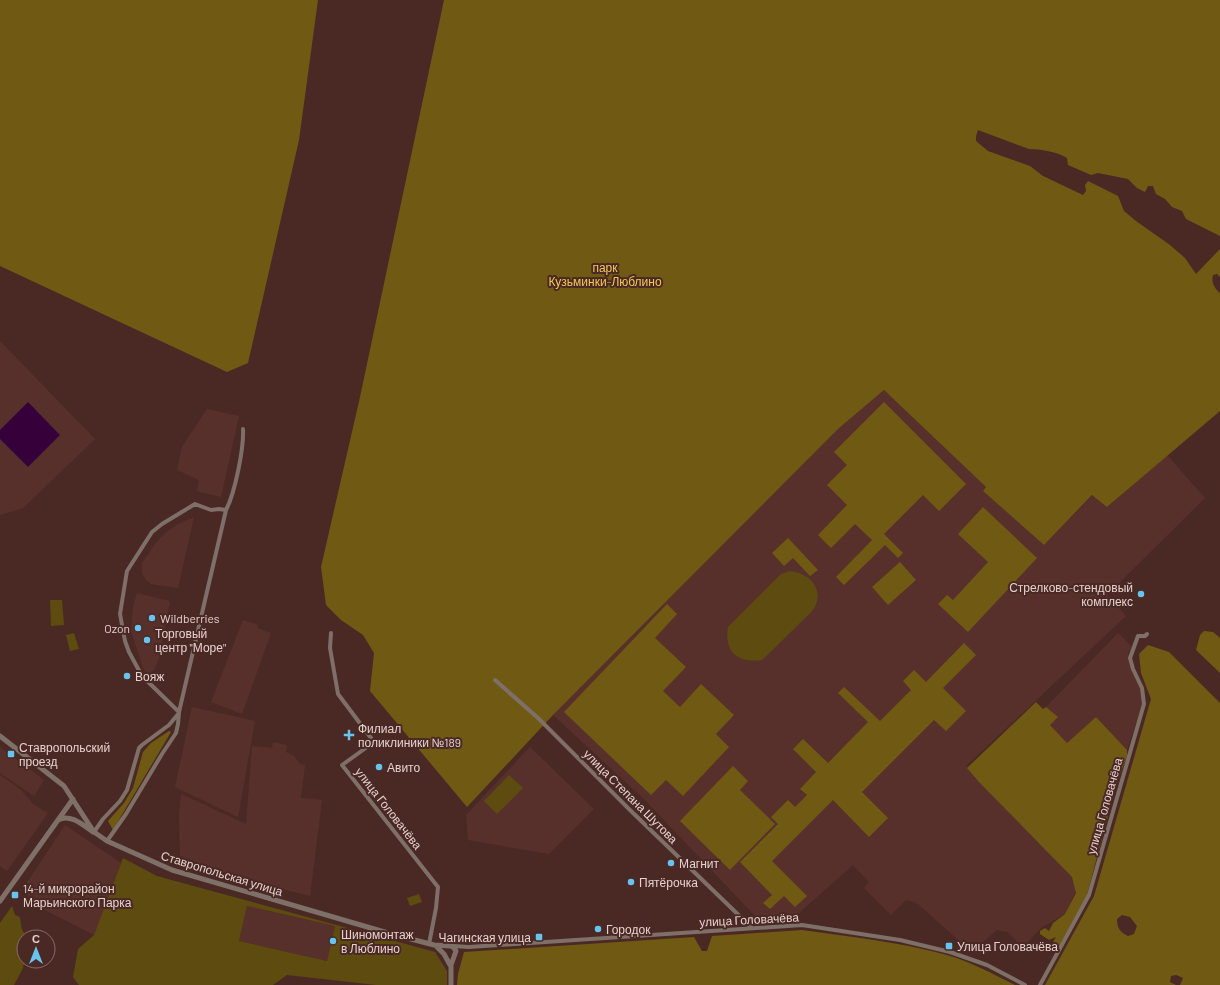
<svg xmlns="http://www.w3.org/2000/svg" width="1220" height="985" font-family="Barlow,sans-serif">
	<rect width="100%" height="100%" fill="#4a2925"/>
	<path fill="#58302b" d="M0,341L95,439L23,508L0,515Z
		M884,390L986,487L983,491L1044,545L1093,495L1108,507L1167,455L1205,498L1107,595L1126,616L966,766L1077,877L1076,891L1066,913L1041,928L1023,947L1007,932L997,930L975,949L966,947L917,903L906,900L891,915L864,888L869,882L853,865L791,920L783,912L776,921L759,920L645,800L553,715L838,429Z
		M207,409L239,416L221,497L197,491L199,480L177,470L182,447Z
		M194,517L178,588L151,584L146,580L142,574V563L155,544L165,533L178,524Z
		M137,593L170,601L159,659L154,670L147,674L143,668L131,631L133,607Z
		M243,620L258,625L257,628L271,633L242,714L211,702Z
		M1118,633L1132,647L1128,653L1129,662L1139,684L1143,704L1127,750L1096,717L1067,743L1050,725L1057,717L1046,707Z
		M192,707L255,721L238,817L175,787Z
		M273,742L287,745L286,752L294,756L300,764L305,765L301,798L322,800L310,896L246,880L180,856L179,814L181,794L246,824L252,746L272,748Z
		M0,747L44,780L34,796L0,773Z
		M530,747L594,809L549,854L468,840L466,815Z
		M0,775L20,789L33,804L48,813L7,871L0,866Z
		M65,825L121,863L94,935L29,902L26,884Z
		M247,906L335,926L327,961L239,941Z"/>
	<path fill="#5e4b0f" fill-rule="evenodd" d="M790,571C808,573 824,587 815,607C812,612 806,617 802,621C789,634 776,647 762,660C738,663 724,653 728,627L781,574Z
		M50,600H62L64,625L51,626Z
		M74,633L79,649L70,651L66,635Z
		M509,775L523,788L497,814L484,801Z
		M123,858L157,876L435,952L447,971V985H376L287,975L273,985H79L73,977L78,949L94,935ZM247,906L335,926L327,961L239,941Z
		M419,894L422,902L410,906L407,898Z
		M12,906L15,915C22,917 20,919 21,925C21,929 25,934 26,937H24L25,961L22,970L14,985H0V923Z"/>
	<path fill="#705913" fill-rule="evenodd" d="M0,0H318L299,140L248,363L227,372L0,266Z
		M444,0H1220V236L1186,219L1182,211L1172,207L1165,199L1156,194L1153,186H1148L1145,192L1137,188L1128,179L1098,173L1091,175L1068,165L1067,158C1058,152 1040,149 1029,149L978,130L976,136V141L988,151L1030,166L1043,176L1083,195L1086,191L1085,185L1088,181L1118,196L1124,211L1136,221L1170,245L1185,258L1196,274L1220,249V283V277L1217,274L1213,275C1211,282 1214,288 1220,293V411L1107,507L1092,495L1044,545L983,491L986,487L884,390L838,429L553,715L467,807L370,691L374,653L363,635L341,620L326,605L321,567L360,397Z
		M884,402L966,484L939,511L923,495L884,534L903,553L898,558L885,545L844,585L836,577L872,540L855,524L831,548L818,535L847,505L827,485L847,465L834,452Z
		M983,507L1037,558L968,632L938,604L947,595L953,600L988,562L958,534Z
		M788,538L818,570L810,576L793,558L784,566L772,553Z
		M900,562L916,580L888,605L872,587Z
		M667,604L677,614L655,638L686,667L663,691L680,707L701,684L734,715L716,734L729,747L683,796L666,780L651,795L564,712Z
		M1204,631L1213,632L1220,638V673L1196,650L1200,635Z
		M964,643L976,655L943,688L966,711L946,731L934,720L862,792L888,818L869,837L833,800L772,861L807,896L795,907L784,896L770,909L763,903L772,895L740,862L778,824L771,817L788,800L795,807L807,795L800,789L816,772L793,749L803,739L828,763L868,722L838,693L844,687L880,721L911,690L903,681L914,670L926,682Z
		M1148,645L1169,652L1220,703V985H1180L1183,978L1176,975L1171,976L1170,982L1176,985H1045L1094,896L1151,699L1141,673L1139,654ZM1122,915L1130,917L1137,926L1134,934L1128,936C1120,932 1117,928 1117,919Z
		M1036,702L1043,709L1046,707L1058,717L1050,725L1067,743L1096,717L1127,750V756L1114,791L1111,793L1112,800L1087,895L1059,946L1053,942L1056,937L1049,940L1040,934V931L1045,928L1049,931L1053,923L1065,914L1076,893L1072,877L979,782L967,768Z
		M169,731L171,732L113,830L108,821L124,803L133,788L143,752L151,743Z
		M733,766L748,781L740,790L775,824L730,870L680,821Z
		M802,930C851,937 900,942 947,955C971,962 993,974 1015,985H457L458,974L464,952L694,937L702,951H707L712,936Z"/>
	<path fill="#36003b" d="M28,402L60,435L28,467L0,439V430Z"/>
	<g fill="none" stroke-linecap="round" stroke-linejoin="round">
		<path stroke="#7e7067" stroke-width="4" d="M331,633L330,648L338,694L374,742L342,765L438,887L436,908L429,944
			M495,680L538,718L632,812L752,928
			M179,712L142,676L129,652L125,641L120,614L127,571L152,532L162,524L195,504L211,510L219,509L226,510
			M94,832L103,819L120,801L127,790L139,748L142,745L169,725L179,713
			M107,841L126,814L162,754L176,733L178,724L179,712L226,510C235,493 244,448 243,429
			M453,946L469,947L802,925L900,940L950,952L987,965L1025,985
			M1040,985L1089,895L1144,704L1142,688L1133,669L1130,658L1138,636H1145L1147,634"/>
		<path stroke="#7e7067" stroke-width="5" d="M0,736L64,786L94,832L107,841L172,870L388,933L434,945L451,946L454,948L456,951L451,965V985
			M58,820C70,813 83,825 93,832
			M0,901L73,799
			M436,946L444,954L450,965"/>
	</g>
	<g fill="#67c4ef" stroke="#4a2925" stroke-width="1.5">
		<circle cx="1141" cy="594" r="4"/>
		<circle cx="152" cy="618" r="4"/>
		<circle cx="138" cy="628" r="4"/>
		<circle cx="147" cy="640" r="4"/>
		<circle cx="127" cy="676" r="4"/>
		<path d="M347 729h4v4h4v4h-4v4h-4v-4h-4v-4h4z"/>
		<rect x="7" y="750" width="8" height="8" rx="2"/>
		<circle cx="379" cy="767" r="4"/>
		<circle cx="671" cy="863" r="4"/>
		<circle cx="631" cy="882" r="4"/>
		<rect x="11" y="891" width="8" height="8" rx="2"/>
		<circle cx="598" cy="929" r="4"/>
		<rect x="535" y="933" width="8" height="8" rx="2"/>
		<circle cx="333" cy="941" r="4"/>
		<rect x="945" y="942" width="8" height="8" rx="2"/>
	</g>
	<g text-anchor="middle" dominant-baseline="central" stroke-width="4" stroke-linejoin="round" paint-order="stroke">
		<g font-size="12" fill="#f2c953" stroke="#4a2925">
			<text x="605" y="267">парк<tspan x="605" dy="14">Кузьминки-Люблино</tspan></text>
		</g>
		<g font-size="12" fill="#e7d1ce" stroke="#4a2925" text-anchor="start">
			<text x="1133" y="587" text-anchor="end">Стрелково-стендовый<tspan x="1133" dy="14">комплекс</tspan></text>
			<text x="160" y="618">Wildberries</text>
			<text x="130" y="628" text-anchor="end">Ozon</text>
			<text x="155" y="633">Торговый<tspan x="155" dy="14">центр "Море"</tspan></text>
			<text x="135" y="676">Вояж</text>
			<text x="358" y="728">Филиал<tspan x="358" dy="14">поликлиники №189</tspan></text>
			<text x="19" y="747">Ставропольский<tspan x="19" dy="14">проезд</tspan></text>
			<text x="387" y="767">Авито</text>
			<text x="679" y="863">Магнит</text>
			<text x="639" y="882">Пятёрочка</text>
			<text x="23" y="888">14-й микрорайон<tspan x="23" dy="14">Марьинского Парка</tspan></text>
			<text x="606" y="929">Городок</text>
			<text x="341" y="934">Шиномонтаж<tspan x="341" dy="14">в Люблино</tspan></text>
			<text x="531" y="937" text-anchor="end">Чагинская улица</text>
			<text x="957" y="946">Улица Головачёва</text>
		</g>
		<g font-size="12" fill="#e7d1ce" stroke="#4a2925">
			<text transform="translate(631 796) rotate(45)">улица Степана Шутова</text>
			<text transform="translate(1104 806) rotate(-74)">улица Головачёва</text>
			<text transform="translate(389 808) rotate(52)">улица Головачёва</text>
			<text transform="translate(222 873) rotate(17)">Ставропольская улица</text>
			<text transform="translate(749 919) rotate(-3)">улица Головачёва</text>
		</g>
	</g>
	<g transform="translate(36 949)"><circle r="19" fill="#4a2925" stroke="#896c69"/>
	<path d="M0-3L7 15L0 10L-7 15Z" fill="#67c4ef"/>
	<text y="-6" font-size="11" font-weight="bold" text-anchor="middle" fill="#e7d1ce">С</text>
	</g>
</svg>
